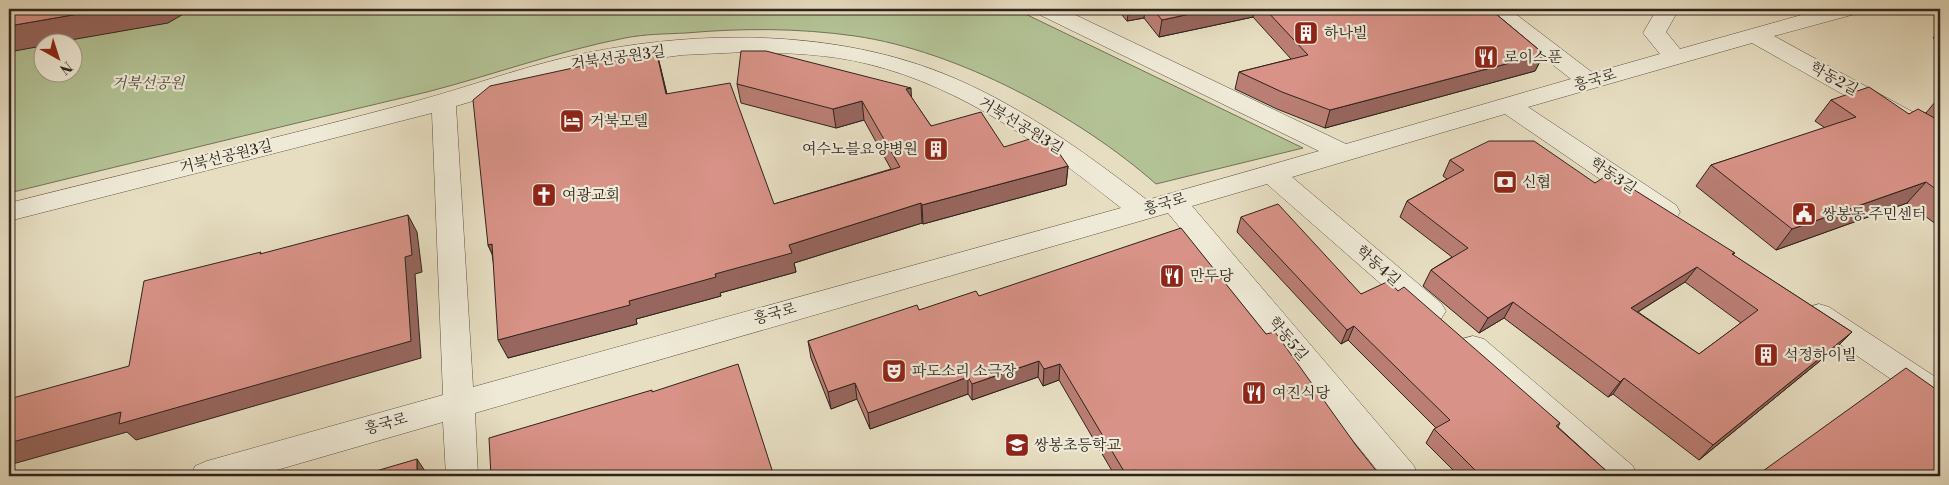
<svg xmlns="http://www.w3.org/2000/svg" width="1949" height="485" font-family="'Libre Bodoni','Noto Serif KR',serif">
	<rect width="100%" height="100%" fill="#e7dec2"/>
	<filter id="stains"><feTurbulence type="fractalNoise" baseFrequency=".004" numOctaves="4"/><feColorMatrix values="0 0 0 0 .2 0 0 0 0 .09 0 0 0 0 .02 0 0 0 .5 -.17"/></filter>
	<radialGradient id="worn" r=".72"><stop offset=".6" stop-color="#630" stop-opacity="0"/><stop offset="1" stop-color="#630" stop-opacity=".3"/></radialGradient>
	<path fill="#b3c295" stroke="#717259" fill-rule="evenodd" d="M9,9H1015L1303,148L1156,184C1079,116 958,51 855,36C798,28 742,28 686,33C666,34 645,34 625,38C558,51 493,75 427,92C287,125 148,159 9,193ZM42,42H72V72H42Z"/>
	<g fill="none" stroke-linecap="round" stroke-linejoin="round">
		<defs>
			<path id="minor" d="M1035,9H1063L1346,144L1571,79L1488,14L1485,9H1509L1593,73L1660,54L1643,33L1657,9H1679L1666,32L1680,49L1823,9H1858L1855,14L1774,36L1940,127V146L1931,144L1752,43L1528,107L1676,205L1680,212L1676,219L1667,222L1658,219L1505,114L1292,177L1441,303L1446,311L1441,319L1431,322L1421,319L1267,184L1192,206L1414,466L1418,476H1382L1168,213L475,413L478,476H446L443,422L256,476H191L195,466L207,461L443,395L432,113L9,221V203C143,169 279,138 413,102C469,87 524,66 581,54C701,29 840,29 954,78C1024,108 1087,154 1147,200L1319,151L1038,14ZM747,52C788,53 829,54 868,64C963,87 1046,148 1121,208L473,387L456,106L585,68L682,55Z
				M1819,304L1829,307L1940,380V409L1929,405L1809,323L1804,315L1809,307Z
				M1473,336L1484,339L1633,466L1637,476H1598L1462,357L1458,348L1462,339Z"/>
		</defs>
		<use href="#minor" stroke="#5d5246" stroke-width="1"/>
		<use href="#minor" fill="#efead7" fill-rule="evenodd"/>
	</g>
	<path fill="#ba7e74" stroke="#2f231d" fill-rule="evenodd" d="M1117,9H1490L1544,54L1535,71L1325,128L1277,109L1235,89L1239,72L1291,59L1253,17L1159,37L1144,18L1127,21Z
		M1940,29V42L1933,38Z
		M656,50L667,94L774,204L891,169L864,120L836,128L741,103L737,84L911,97L931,126L1068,166L1066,185L923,224L922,223L794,263L796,272L720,293L721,296L636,319L637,324L508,358L492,254L488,245Z
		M1940,96V227L1907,203L1776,250L1696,186L1711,165L1825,128L1815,121L1831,100L1909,114L1926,113Z
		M1450,160L1595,183L1735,253L1733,255L1852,332L1837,347L1699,460L1613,394L1608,397L1504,318L1479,333L1423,286L1431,270L1452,257L1400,217L1407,201L1447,179L1443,176ZM1685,282L1741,323L1699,354L1638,312Z
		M1241,217L1361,294L1398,291L1560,423L1558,427L1612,476H1459L1426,443L1434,429L1436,428L1348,340L1341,344L1237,232Z
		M979,296L1355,444L1378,476H1115L1059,380L1043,386L1038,377L972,400L968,394L870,429L857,399L831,409L811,358L808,341L919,310Z"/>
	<path fill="#97665e" stroke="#2f231d" d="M107,9H192L168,23L59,42H42V46L9,52V26Z
		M1129,9H1145L1144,18L1127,21Z
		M1213,9H1255L1253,17L1159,37L1162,20Z
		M656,50L661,69L671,113L666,94Z
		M1544,54L1535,71L1325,128L1330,110Z
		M911,88L912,107L906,89Z
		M862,101L864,120L836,128L833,109Z
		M1068,166L1066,185L923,224L922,205Z
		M1926,182L1907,203L1776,250L1792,229Z
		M921,203L922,223L794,263L796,272L720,293L721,296L636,319L637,324L508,358L498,340L629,301L715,274L789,245Z
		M408,215L417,232L422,272L415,274L421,358L136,440L127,432L9,465V443Z
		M492,244L497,264L488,245Z
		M1697,267L1685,282L1620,323L1631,308Z
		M1513,302L1504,318L1479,333L1488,318Z
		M1354,326L1348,340L1341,344L1347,330Z
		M1852,332L1837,347L1699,460L1713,445Z
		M1039,361L1038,377L972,400V384Z
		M1060,364L1059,380L1043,386L1044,369Z
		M968,377V394L870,429L868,413Z
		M1624,378L1613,394L1608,397L1620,382Z
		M855,383L857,399L831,409L828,392Z
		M417,459L427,474V476H417Z
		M772,470L774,476H752Z
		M1135,470L1133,476H1125V473Z"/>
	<path fill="#d89287" stroke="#2f231d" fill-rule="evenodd" d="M9,9H107L9,26Z
		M1153,9H1213L1162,20Z
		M1265,9H1490L1544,54L1330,110L1282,92L1239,72L1308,55Z
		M656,50L666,94L730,83L774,204L900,167L862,101L833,109L737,84L741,51H766L911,88L906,89L931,126L981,112L1004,147L1046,134L1068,166L922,205L921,203L789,245L792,253L715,274L716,277L629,301L630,305L498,340L492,244L488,245L473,100L490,86Z
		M1869,87L1909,114L1918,109L1940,121V192L1926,182L1792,229L1711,165L1856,117L1831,100Z
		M1489,141H1534L1595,183L1609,174L1735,253L1732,254L1852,332L1713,445L1624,378L1620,382L1513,302L1488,318L1431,270L1468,248L1407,201L1464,170L1450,160ZM1697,267L1758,310L1699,354L1631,308Z
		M1278,204L1361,294L1389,281L1398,291L1404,287L1560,423L1556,426L1612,476H1481L1434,429L1450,420L1354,326L1347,330L1241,217Z
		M408,215L412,255L405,257L411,341L119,424L121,412L9,443V399L129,366L144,281L261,252L260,254Z
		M1181,228L1266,334L1275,332L1355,444L1378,473V476H1139L1135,470L1125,473L1060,364L1044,369L1039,361L972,384L968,377L868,413L855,383L828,392L808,341L917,305L919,310L976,291L979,296Z
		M738,364L772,470L752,476H491L489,438L652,390V392Z
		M1906,368L1940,392V476H1756Z
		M417,459V476H359Z"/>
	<defs>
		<symbol id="building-square" viewBox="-11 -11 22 22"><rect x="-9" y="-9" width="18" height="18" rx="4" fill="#8f2418" stroke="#efead7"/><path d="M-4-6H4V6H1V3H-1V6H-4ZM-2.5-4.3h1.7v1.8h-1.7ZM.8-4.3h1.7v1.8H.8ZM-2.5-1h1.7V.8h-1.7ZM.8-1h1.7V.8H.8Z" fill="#fff"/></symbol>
		<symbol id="restaurant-square" viewBox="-11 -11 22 22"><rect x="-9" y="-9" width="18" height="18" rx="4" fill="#8f2418" stroke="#efead7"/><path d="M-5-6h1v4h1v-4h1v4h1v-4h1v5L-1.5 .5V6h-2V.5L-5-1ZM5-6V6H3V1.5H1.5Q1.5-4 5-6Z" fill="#fff"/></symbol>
		<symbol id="hotel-square" viewBox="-11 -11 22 22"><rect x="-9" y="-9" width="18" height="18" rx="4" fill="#8f2418" stroke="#efead7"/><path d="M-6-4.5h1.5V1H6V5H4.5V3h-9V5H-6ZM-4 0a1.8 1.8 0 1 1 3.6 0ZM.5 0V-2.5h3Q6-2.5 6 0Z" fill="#fff"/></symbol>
		<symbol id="bank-square" viewBox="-11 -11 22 22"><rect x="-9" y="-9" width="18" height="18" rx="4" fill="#8f2418" stroke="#efead7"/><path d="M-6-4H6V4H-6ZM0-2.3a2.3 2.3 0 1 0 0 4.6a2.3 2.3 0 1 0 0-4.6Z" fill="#fff"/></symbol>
		<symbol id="church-square" viewBox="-11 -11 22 22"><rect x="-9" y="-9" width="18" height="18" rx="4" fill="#8f2418" stroke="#efead7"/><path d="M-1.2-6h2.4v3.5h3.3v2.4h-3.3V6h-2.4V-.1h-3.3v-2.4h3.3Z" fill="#fff"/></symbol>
		<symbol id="civic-square" viewBox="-11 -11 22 22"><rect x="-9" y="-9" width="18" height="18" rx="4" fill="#8f2418" stroke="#efead7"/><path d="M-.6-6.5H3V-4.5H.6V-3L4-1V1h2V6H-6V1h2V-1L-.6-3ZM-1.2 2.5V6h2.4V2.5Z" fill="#fff"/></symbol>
		<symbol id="theatre-square" viewBox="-11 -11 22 22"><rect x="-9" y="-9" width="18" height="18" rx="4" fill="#8f2418" stroke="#efead7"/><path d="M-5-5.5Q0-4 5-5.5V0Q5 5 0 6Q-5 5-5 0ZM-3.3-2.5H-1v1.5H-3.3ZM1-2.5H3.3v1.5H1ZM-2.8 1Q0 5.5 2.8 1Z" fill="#fff"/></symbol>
		<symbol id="school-square" viewBox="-11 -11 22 22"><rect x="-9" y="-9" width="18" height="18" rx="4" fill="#8f2418" stroke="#efead7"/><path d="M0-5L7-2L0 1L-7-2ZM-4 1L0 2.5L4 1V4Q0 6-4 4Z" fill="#fff"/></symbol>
	</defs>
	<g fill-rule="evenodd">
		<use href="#building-square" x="1292" y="19" width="28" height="28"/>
		<use href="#restaurant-square" x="1472" y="43" width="28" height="28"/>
		<use href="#hotel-square" x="558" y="107" width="28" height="28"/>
		<use href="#building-square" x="922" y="135" width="28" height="28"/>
		<use href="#bank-square" x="1491" y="168" width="28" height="28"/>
		<use href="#church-square" x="530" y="181" width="28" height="28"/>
		<use href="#civic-square" x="1790" y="200" width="28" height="28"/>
		<use href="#restaurant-square" x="1158" y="262" width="28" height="28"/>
		<use href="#building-square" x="1752" y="341" width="28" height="28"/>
		<use href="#theatre-square" x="880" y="357" width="28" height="28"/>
		<use href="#restaurant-square" x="1240" y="379" width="28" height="28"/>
		<use href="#school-square" x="1003" y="431" width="28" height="28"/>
	</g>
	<g text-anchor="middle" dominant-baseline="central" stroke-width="4.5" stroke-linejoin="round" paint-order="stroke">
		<g font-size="15" fill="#2f231d" stroke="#efead7" text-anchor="start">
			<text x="1324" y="33">하나빌</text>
			<text x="1504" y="57">로이스푼</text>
			<text x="590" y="121">거북모텔</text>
			<text x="918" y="149" text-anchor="end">여수노블요양병원</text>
			<text x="1522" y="182">신협</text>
			<text x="562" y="195">여광교회</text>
			<text x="1822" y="214">쌍봉동 주민센터</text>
			<text x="1190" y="276">만두당</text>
			<text x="1784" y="355">석정하이빌</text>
			<text x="912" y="371">파도소리 소극장</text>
			<text x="1272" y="393">여진식당</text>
			<text x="1034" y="445">쌍봉초등학교</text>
		</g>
		<g font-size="15" fill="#2f231d" stroke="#efead7">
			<text transform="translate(618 58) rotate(-8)">거북선공원3길</text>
			<text transform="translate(1834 79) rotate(29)">학동2길</text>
			<text transform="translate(1595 80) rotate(-17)">흥국로</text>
			<text transform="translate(1021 126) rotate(31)">거북선공원3길</text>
			<text transform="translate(226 157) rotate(-14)">거북선공원3길</text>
			<text transform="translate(1613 176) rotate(34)">학동3길</text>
			<text transform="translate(1165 204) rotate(-17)">흥국로</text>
			<text transform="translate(1378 266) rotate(41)">학동4길</text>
			<text transform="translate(775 314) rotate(-16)">흥국로</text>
			<text transform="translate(1288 339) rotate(50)">학동5길</text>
			<text transform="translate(386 424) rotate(-16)">흥국로</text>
		</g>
		<g font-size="15" font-style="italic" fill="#504b3b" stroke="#efead7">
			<text x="148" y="83">거북선공원</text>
		</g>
	</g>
	<rect width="1949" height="485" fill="none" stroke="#e7dec2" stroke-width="30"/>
	<rect x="10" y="10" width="1929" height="465" fill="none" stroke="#2f231d" stroke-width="2.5"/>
	<rect x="15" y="15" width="1919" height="455" fill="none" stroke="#2f231d"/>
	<g transform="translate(58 58) rotate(141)"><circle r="24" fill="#efead7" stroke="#a29a8d"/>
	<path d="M0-4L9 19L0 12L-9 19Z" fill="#8f2418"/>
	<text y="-8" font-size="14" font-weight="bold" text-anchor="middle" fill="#2f231d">N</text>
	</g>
	<rect width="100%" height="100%" filter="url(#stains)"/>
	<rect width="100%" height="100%" fill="url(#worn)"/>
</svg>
